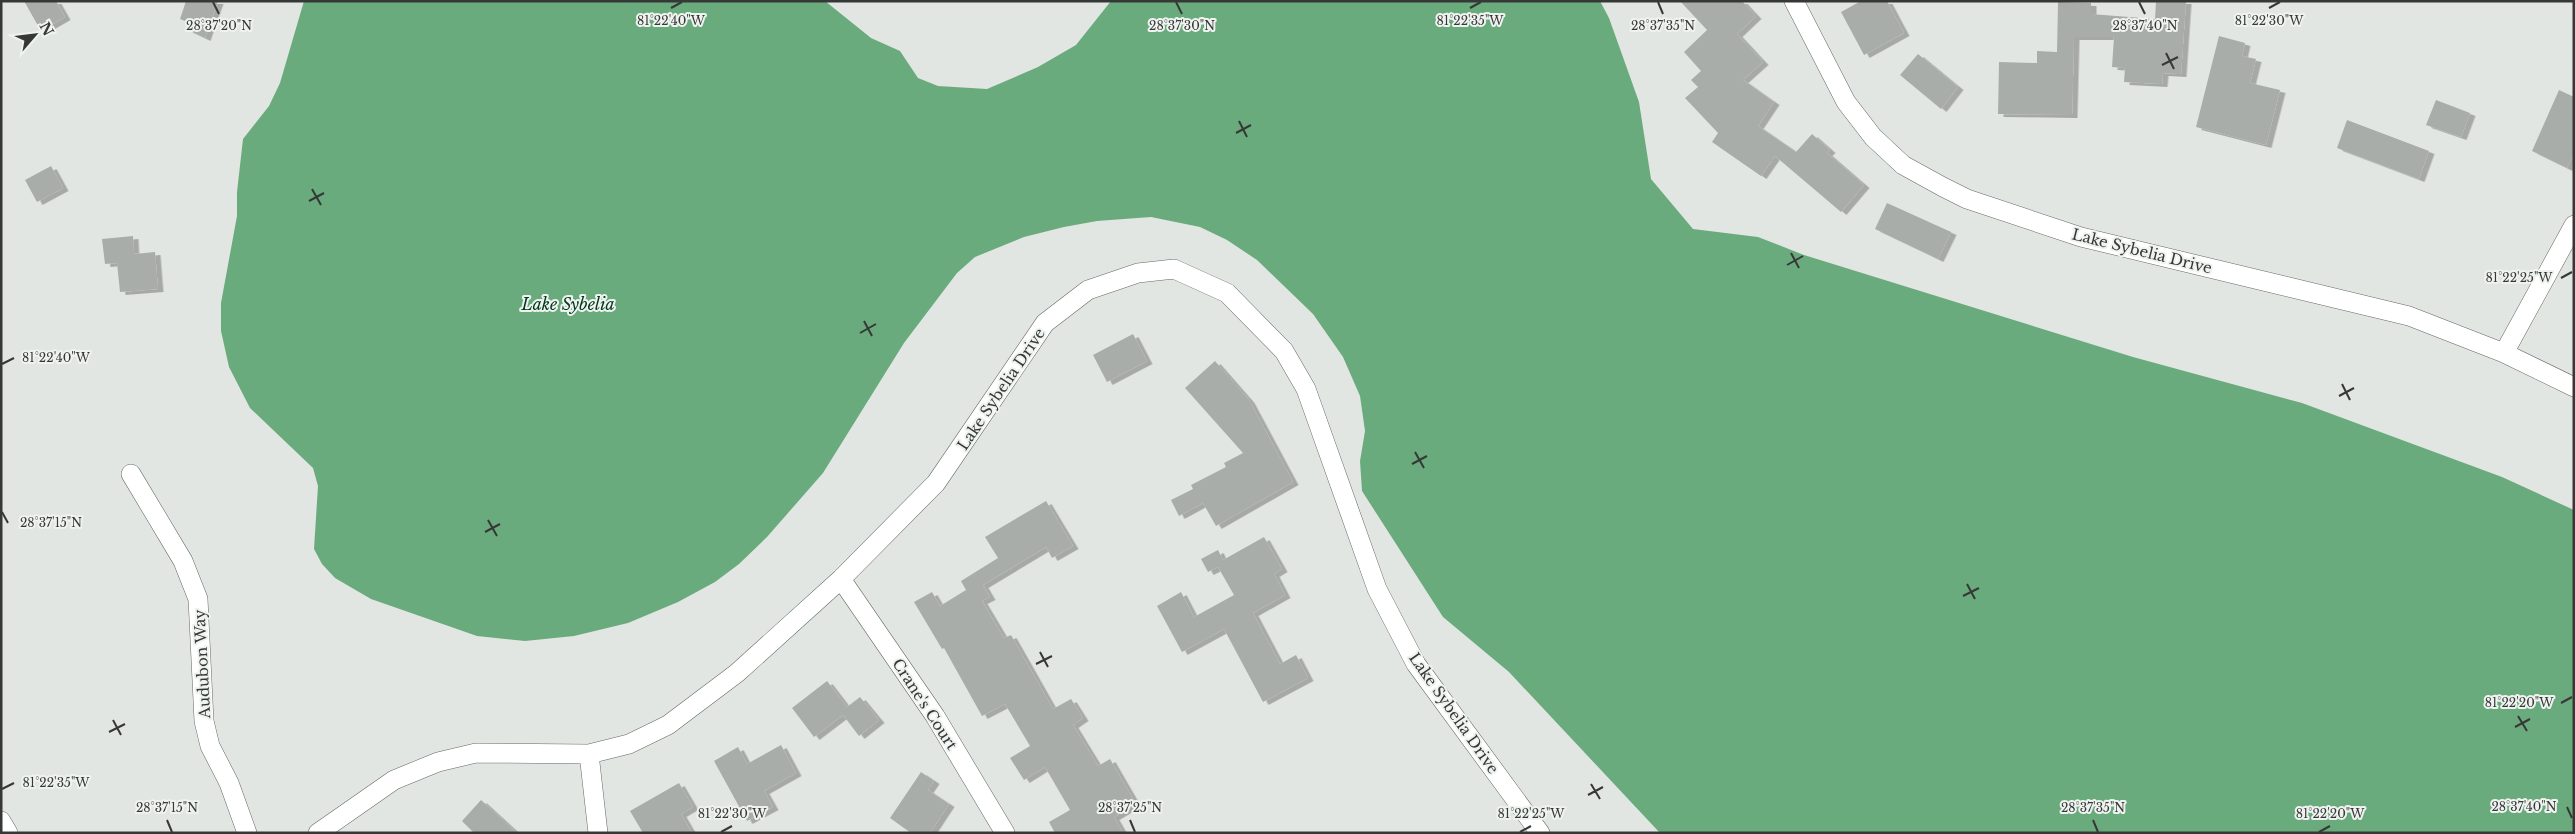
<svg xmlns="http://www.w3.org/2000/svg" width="2575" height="834" font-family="'Libre Baskerville',serif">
	<defs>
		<filter id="shadow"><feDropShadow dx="5.5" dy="3" stdDeviation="0" flood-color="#0004"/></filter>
	</defs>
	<rect width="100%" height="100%" fill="#e2e6e3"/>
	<path fill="#6aab7d" d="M304,1H825L871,38L900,51L918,78L938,86L987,89L1038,67L1076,45L1111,1H1600L1609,18L1639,102L1651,179L1693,229L1758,237L1804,255L2133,357L2302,403L2502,477L2574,510V833H1660L1509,672L1443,617L1362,491L1360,461L1365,431L1360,396L1343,357L1313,314L1257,260L1227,240L1200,227L1151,217L1097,221L1064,227L1024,237L975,257L957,273L904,343L823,473L767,537L739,564L715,582L678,602L628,623L574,636L525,641L477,636L371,599L335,578L322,564L314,549L318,486L313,468L250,408L229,367L221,331V303L237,216V192L243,139L269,106L280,83Z"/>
	<path fill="#a9adaa" filter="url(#shadow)" d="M24,1H56L65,17L41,31Z
		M186,1H218L205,38L188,30L190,23L180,19Z
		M1680,1H1742L1756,16L1737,34L1763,62L1743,80L1774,102L1758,126L1796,152L1812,134L1830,150L1827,153L1864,185L1841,212L1775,156L1761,176L1712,142L1718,133L1685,98L1698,87L1691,80L1701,71L1684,52L1707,30Z
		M1861,1H1887L1904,33L1864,55L1841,12Z
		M2156,1H2186L2181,74L2163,73L2162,84L2124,82L2125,68L2112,67L2114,37H2074L2072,115L1998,114L1999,62L2037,63V51L2057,52L2058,2L2091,3V14L2155,19Z
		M2219,36L2245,43L2242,56L2256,59L2250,83L2280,90L2266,145L2196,127Z
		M1918,54L1958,87L1941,109L1900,75Z
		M2559,90L2574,97V154L2567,168L2532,151Z
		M2436,100L2470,113L2461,137L2426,125Z
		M2347,120L2429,151L2419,179L2337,148Z
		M51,166L63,188L37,202L25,180Z
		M1887,203L1951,232L1938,259L1875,229Z
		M133,236L134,254L155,252L158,289L120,292L117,263L105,264L102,239Z
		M1133,334L1147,361L1107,382L1093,355Z
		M1215,361L1249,400L1293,482L1216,526L1203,503L1179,516L1171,500L1193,489L1191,485L1226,467L1224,463L1243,453L1185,388Z
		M1046,501L1073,546L1052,558L1046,547L983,585L990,597L982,601L1004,638L1011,635L1053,709L1071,699L1083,718L1073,725L1098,766L1110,759L1136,804L1114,817L1123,833H1055L1049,822L1070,810L1045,767L1024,780L1010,758L1030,746L1005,704L982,716L944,648L942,649L914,602L932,592L940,606L966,590L961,581L998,558L985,537Z
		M1264,537L1282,569L1274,574L1285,595L1253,613L1280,664L1296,655L1308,678L1263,702L1224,629L1182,652L1157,606L1181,592L1194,617L1234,595L1218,567L1208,572L1201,559L1218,550L1223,560Z
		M827,681L847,707L860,697L879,720L859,736L843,715L814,737L792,708Z
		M781,745L796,773L764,791L773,807L747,821L714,761L738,747L747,764Z
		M921,772L934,781L928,790L949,804L930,833H911L890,818Z
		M679,783L693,807L681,814L692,833H643L630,811Z
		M481,800L517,833H474L462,821Z"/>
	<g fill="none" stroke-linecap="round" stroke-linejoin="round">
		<defs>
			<path id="minor" d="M1794,1L1846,102L1873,137L1903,165L1943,187L1967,199L2081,237L2409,316L2504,353L2574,387
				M2504,353L2574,225
				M131,474L183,561L198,599L204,721L210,746L229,783L247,833
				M841,579L935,716L1005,833
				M589,754L598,833
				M1,821L8,833
				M318,833L394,780L438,762L476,753L589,754L629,744L668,725L737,673L841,579L936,483L1045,323L1088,290L1138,273L1174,269L1227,293L1284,351L1306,389L1377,589L1416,664L1540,833"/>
		</defs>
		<use href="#minor" stroke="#656966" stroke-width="20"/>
		<use href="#minor" stroke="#fff" stroke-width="19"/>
	</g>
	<path fill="none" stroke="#363837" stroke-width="2" d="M213,2L219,14M1176,2L1182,14M1658,2L1663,14M2139,2L2145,14M671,8L682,2M1470,8L1481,2M2269,8L2280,2M2166,53L2174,69M2162,65L2178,57M1239,121L1247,137M1236,133L1251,125M312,189L321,205M309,201L324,193M1791,253L1799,268M1787,265L1803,256M2561,278L2572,272M864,321L872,336M860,333L876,324M2,364L14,358M2342,384L2350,400M2339,396L2354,388M1415,452L1424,468M1412,464L1427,456M2,512L8,523M488,520L497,536M485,532L500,524M1967,584L1975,599M1963,596L1979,588M1040,652L1048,667M1036,664L1052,656M2561,703L2572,697M2518,716L2527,731M113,720L121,735M2515,727L2530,719M109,732L125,724M1591,784L1600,799M2,789L14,783M1588,795L1603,787M2567,807L2572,818M167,820L172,832M1130,820L1135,832M2093,820L2098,832M721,832L732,826M1520,832L1531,826M2319,832L2330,826"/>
	<g text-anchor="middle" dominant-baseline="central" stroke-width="4" stroke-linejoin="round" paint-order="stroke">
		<g font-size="15" fill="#363837" stroke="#eff3f0">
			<text transform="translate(2142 251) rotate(14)">Lake Sybelia Drive</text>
			<text transform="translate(1001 389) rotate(-56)">Lake Sybelia Drive</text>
			<text transform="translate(202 664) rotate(-93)">Audubon Way</text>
			<text transform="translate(925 704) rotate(57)">Crane's Court</text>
			<text transform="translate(1454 713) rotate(55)">Lake Sybelia Drive</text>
		</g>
		<g font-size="16" font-style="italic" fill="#013619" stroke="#eff3f0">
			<text x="568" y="304">Lake Sybelia</text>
		</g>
	</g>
	<g font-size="12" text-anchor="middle" fill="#363837" stroke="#eff3f0" stroke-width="4" stroke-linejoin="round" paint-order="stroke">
		<text x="671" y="25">81°22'40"W</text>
		<text x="2269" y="25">81°22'30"W</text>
		<text x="1470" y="25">81°22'35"W</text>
		<text x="219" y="30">28°37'20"N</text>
		<text x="1182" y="30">28°37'30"N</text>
		<text x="1663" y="30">28°37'35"N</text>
		<text x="2145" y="30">28°37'40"N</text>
		<text x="2519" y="282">81°22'25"W</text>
		<text x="56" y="362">81°22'40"W</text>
		<text x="51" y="527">28°37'15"N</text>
		<text x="2519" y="707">81°22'20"W</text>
		<text x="56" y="787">81°22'35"W</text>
		<text x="2524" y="811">28°37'40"N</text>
		<text x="167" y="812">28°37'15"N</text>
		<text x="1130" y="812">28°37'25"N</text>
		<text x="2093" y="812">28°37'35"N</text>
		<text x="732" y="818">81°22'30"W</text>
		<text x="1531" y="818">81°22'25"W</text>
		<text x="2330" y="818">81°22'20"W</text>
	</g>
	<rect width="2575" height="834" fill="none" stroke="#363837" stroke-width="5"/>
	<g transform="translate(35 35) rotate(62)" stroke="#eff3f0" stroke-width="4" paint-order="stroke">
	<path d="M0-4L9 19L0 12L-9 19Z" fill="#363837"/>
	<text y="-8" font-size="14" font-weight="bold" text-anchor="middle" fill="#363837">N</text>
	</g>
</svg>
